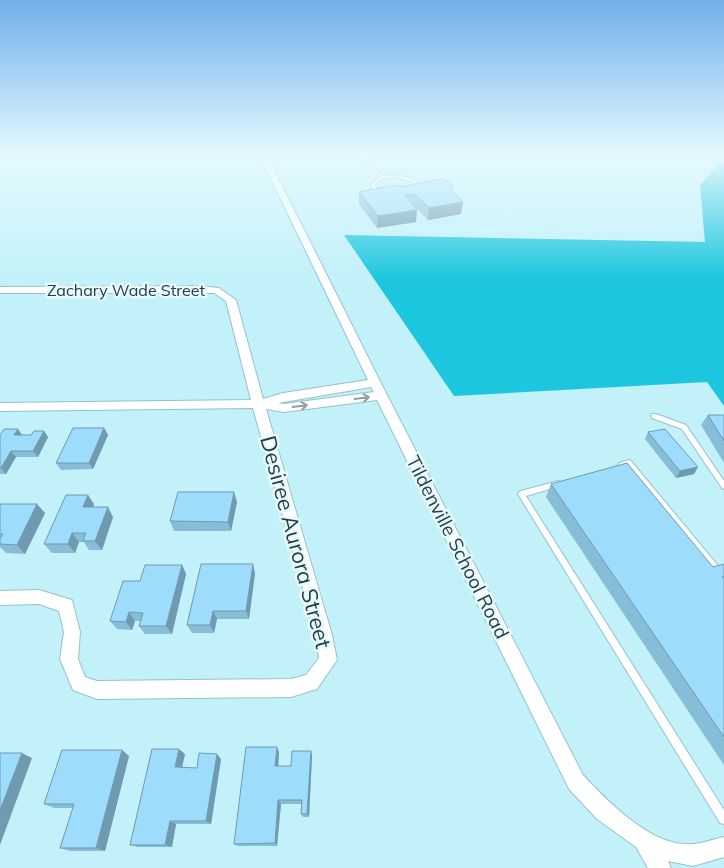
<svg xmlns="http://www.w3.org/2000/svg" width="724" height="868" font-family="Mulish,sans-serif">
	<rect width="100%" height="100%" fill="#c2f1fa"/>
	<path fill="#1dc6df" d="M724,161V406L707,382L454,396L344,235L705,242L700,185L720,162Z"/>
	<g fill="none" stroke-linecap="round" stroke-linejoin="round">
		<defs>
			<path id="service" d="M362,156H366L365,160L383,176C395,174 412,176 420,185L415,192H414L395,194L375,192L371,185L376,180L380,177L362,161ZM394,177L413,182L416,185L413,190L395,192L377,190L375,185C380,179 386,178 394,177Z
				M652,414H656L686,425L724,481V489L722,488L682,429L652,418L651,416Z
				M629,460L631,461L724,573V583L721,582L628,466L621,468L619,467L618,465L619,463Z
				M558,481L560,482L561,484L560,486L526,496L724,810V824L720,823L518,494L519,492L521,491Z"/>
			<path id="minor" d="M260,156H267L387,395L583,775C608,802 654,849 694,844C704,843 714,839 724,837V857L693,866L668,861L671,868H648L636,847L597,819L569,789L377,400L284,412L266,409L332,635L337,660L317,689L291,697L97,699L73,690L60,659L64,632L59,611L39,604L0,605V591L39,590L72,600L80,632L78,659L85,677L97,681L291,679L306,675L319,658L316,635L253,408L0,411V403L251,400L226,301L214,293H0V287L199,286L219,288L236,300L263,399L283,393L368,380ZM371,387L374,392L284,404L278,403Z"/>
		</defs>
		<use href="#service" stroke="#94c2cb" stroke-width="2"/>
		<use href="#minor" stroke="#94c2cb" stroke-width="2"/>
		<use href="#service" fill="#fff" fill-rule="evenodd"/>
		<use href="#minor" fill="#fff" fill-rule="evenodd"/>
	</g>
	<path fill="#88bdd8" d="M401,187L453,191L461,214L428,220L415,207L416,222L377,228L359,204V192Z
		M708,415H724V463L701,425Z
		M104,428L108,435L93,469L61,470L56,463Z
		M44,431L48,437L38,457H16L6,474H0V435H31Z
		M648,432L698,467L694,474L676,478L645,439Z
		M551,484L713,567L724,564V765L546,497Z
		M237,502L231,531H174L170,521Z
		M0,504L45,513L25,554L6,553L0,547Z
		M94,504L93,507L113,517L102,550H89L84,542H79L75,553H52L44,544Z
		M182,565L186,574L172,634H145L139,626L140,621H135L132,630L117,629L110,621L140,581Z
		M255,573L249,619H217L214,633H192L187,625Z
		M311,751L312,756L309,817H303L301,814L302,804H281L277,846H238L234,844L279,752L278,766H291Z
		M185,754L182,767L197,768L221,759L211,824H176L172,847H138L130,845Z
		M129,756L105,851H70L60,848L73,808H54L44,804Z"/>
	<path fill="#6f9ab0" d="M463,202L461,214L428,220L429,208Z
		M417,210L416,222L377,228L378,216Z
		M104,428L108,435L93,469L89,463Z
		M18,429L22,435H14Z
		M44,431L48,437L38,457L33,451Z
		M11,451L16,457L6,474L1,468Z
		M698,467L694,474L676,478L680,471Z
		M234,492L237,502L231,531L228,522Z
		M88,495L94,504L89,517L83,507Z
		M37,504L45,513L25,554L17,545Z
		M108,507L113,517L102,550L95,541Z
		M72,533L79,542L75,553L68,544Z
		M253,564L255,573L249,619L246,611Z
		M182,565L186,574L172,634L166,626Z
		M213,611L217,619L214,633L210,625Z
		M129,612L135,621L132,630L126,622Z
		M277,747L279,752L278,770L275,766Z
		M179,749L185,754L181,772L175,767Z
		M122,750L129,756L105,851L96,848Z
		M311,751L312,756L309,817L307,814Z
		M22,753L32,758L0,845V810Z
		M217,754L221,759L211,824L206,821Z
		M278,800L281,804L277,846L275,843Z
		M170,821L176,824L172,847L165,845Z"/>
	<path fill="#9edcfb" stroke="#6f9ab0" d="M441,179L446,180L453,187L450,188L463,202L429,208L416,195H405L417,210L378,216L359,192L396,185L401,187Z
		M708,415H724V441Z
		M73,428H104L89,463H56Z
		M4,429H18L14,435H31L34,431H44L33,451H11L1,468H0V435Z
		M665,429L698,467L680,471L648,432Z
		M627,463L713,567L724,564V576L722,577H724V737L551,484Z
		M178,492H234L228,522L170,521Z
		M66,495H88L83,507H108L95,541H83L86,533H72L68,544H44Z
		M0,504H37L17,545L0,544V539L3,534H0Z
		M201,564H253L246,611H213L210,625H187Z
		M145,565H182L166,626H139L143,613L129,612L126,622L110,621L123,581H140Z
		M246,747H277L275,766H291L292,751H311L307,814H301L302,800H278L275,843L234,844Z
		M152,749H179L175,767L197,768L199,753L217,754L206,821H170L165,845H130Z
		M62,750H122L96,848H60L74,804H44Z
		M0,753H22L0,810Z"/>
	<defs><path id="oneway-shaft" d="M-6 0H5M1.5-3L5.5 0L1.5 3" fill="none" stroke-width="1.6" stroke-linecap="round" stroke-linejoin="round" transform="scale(1.25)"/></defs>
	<g stroke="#949e9f">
		<use href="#oneway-shaft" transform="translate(362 398) rotate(-7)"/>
		<use href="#oneway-shaft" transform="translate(300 406) rotate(-7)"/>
	</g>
	<linearGradient id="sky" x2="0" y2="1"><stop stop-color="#72b0ec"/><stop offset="0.56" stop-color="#e4f9fd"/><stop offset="1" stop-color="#e4f9fd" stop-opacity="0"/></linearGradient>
	<rect width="724" height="278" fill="url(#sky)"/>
	<g text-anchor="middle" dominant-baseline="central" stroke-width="5" stroke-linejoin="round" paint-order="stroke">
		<g font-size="16" fill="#293c3f" stroke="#e6f9fc">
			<text x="126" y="290">Zachary Wade Street</text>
		</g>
		<g font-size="19" fill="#293c3f" stroke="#e6f9fc">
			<text transform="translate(458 547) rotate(63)">Tildenville School Road</text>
		</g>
		<g font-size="22" fill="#293c3f" stroke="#e6f9fc">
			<text transform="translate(296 542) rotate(75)">Desiree Aurora Street</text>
		</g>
	</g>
</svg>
